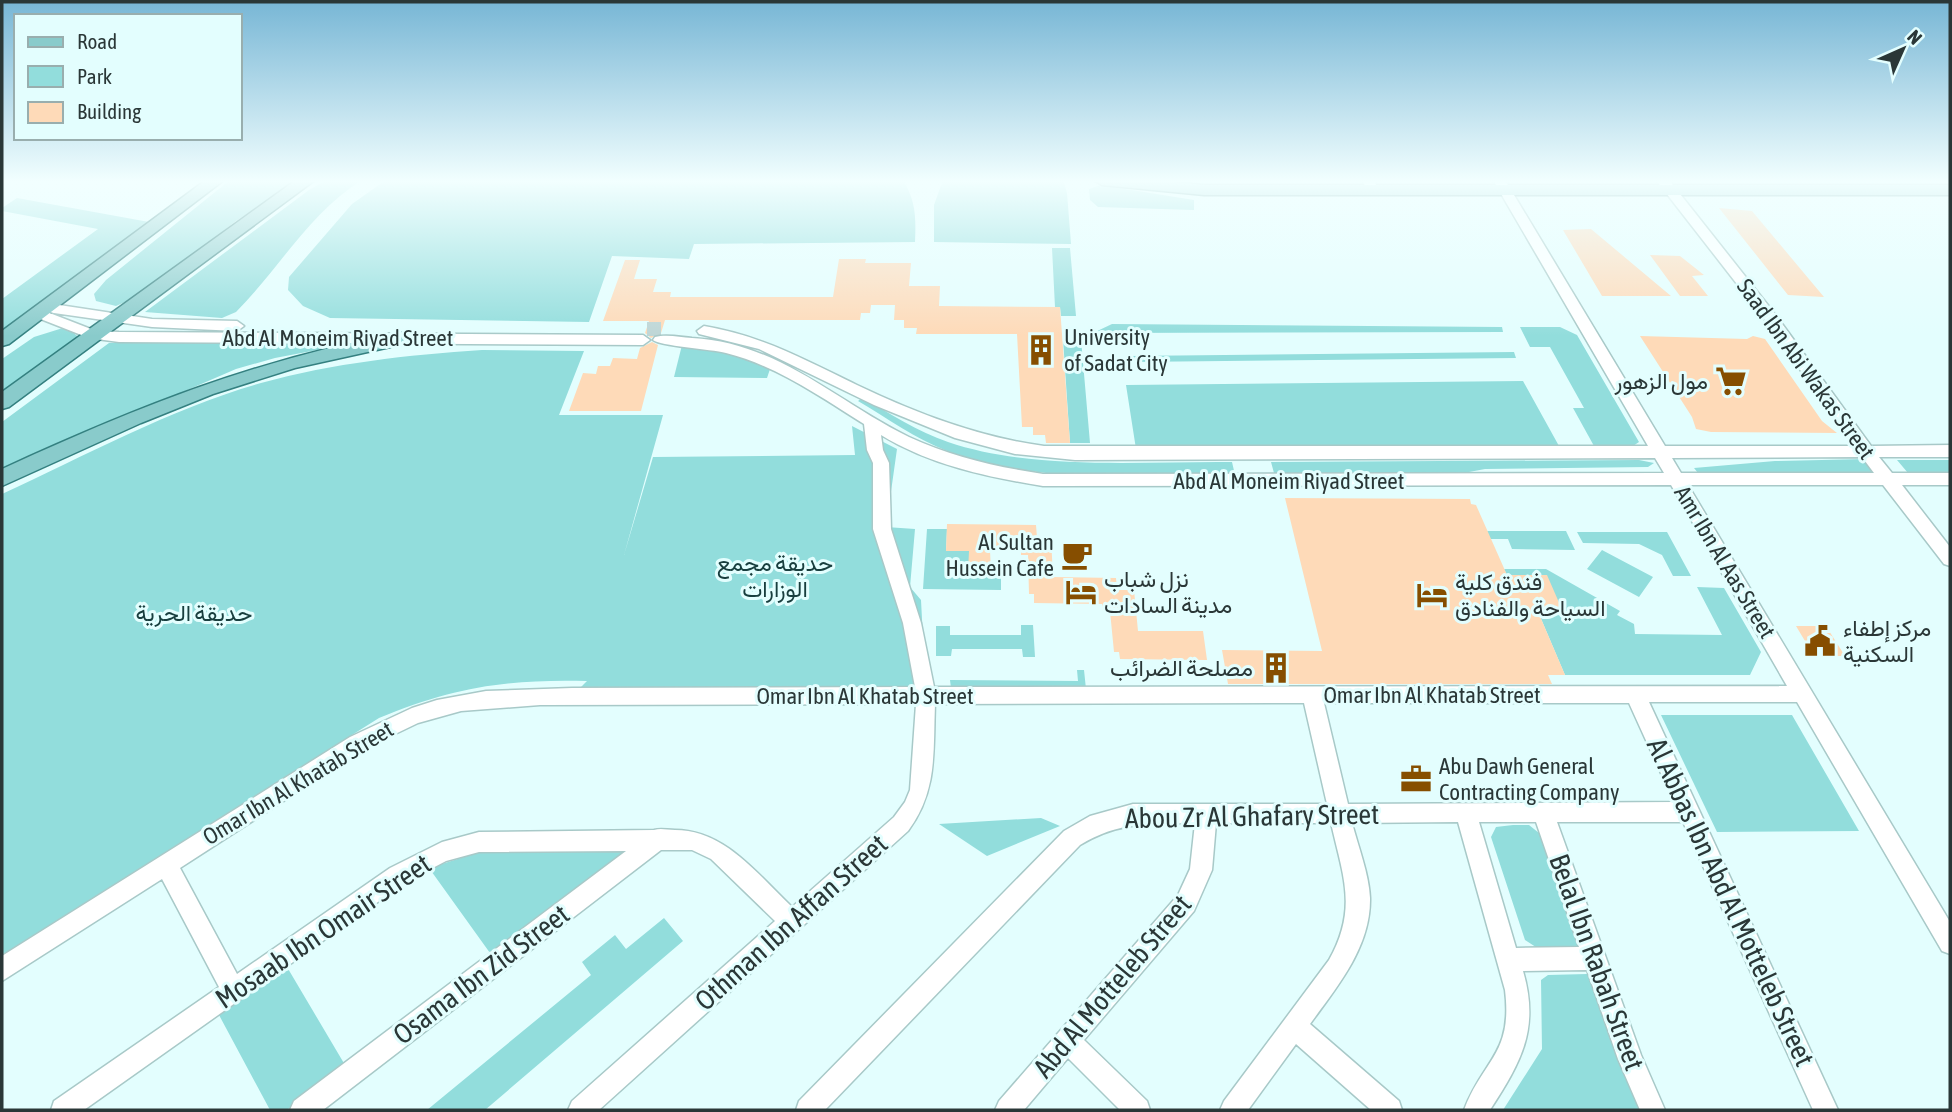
<svg xmlns="http://www.w3.org/2000/svg" width="1952" height="1112" font-family="'Asap Condensed',Vazirmatn,sans-serif">
	<rect width="100%" height="100%" fill="#e3fefe"/>
	<path fill="#92dddc" d="M230,180H299L236,221L143,294L116,306L96,301L94,294L106,280Z
		M327,180H362C309,213 279,269 236,312L222,318L145,312L309,190Z
		M386,180H903C916,201 916,218 915,242L694,244L689,259L612,256L589,322L330,318L303,306L288,290L289,277L352,204Z
		M943,180H1063L1067,193L1071,244L934,242V205Z
		M1100,185L1194,200V210L1098,207L1090,200L1089,189Z
		M17,198L149,222L2,331V299L98,229L2,211V208Z
		M1052,248H1070L1076,316H1061L1060,307H1055Z
		M1112,324L1502,327L1503,332L1093,333Z
		M66,327L81,339L2,397V359L34,337Z
		M1520,327H1560L1577,335L1639,442L1633,446H1594L1573,408H1584L1550,347H1530Z
		M1063,339H1081L1090,443H1070Z
		M173,341L354,343L275,358L236,369L2,470V422L109,343Z
		M682,345L701,346L771,366L767,378L674,377Z
		M482,350L584,351L559,415H663L624,555L653,457L855,455L852,426L897,449L886,527L915,529L910,587L921,600L926,696H572L587,681C508,679 453,687 379,718L2,955V494C84,456 175,407 261,383C334,363 407,355 482,350Z
		M1514,352L1516,358L1131,362L1130,356Z
		M1523,381L1559,446L1136,449L1126,385Z
		M862,398C890,413 918,432 948,442C1033,471 1143,461 1232,462L1235,475C1140,476 1038,485 947,451C916,439 887,418 858,401Z
		M1866,459L1877,473H1698L1694,468L1775,461Z
		M1639,460L1654,463L1648,467L1485,469L1469,472L1274,473L1271,462Z
		M1897,460H1950V473H1908Z
		M927,529H947L946,551H969V572L990,573L991,566H1001V590L923,589Z
		M1487,531H1566L1575,550L1512,549L1508,539H1490Z
		M1577,532H1667L1691,576H1673L1662,555L1639,544L1583,543Z
		M1602,550L1653,577L1639,597L1587,569Z
		M1504,569H1546L1620,611L1617,615L1634,624L1635,634L1722,635L1697,587L1724,588L1761,652L1750,675H1565L1539,614H1564L1507,575Z
		M1021,625H1033L1035,657H1023L1022,649H952L951,656H936V626H950V635H1021Z
		M1077,670H1084L1086,689L951,688L950,680L1078,681Z
		M1661,715H1792L1859,831L1717,832Z
		M1041,818L1060,826L987,856L939,824Z
		M1513,825H1529L1544,837L1583,944L1577,951H1542L1525,940L1491,837L1496,827Z
		M483,851H625L490,953L429,868Z
		M664,918L683,941L485,1110H427L591,975L582,962L615,935L626,949Z
		M287,967L345,1065L287,1110H270L219,1015Z
		M1587,974L1608,995L1652,1110H1503L1542,1049L1541,980L1548,975Z"/>
	<path fill="#fedab8" d="M1719,208L1752,211L1824,297L1788,295Z
		M1591,229L1671,296H1602L1563,230Z
		M1650,255L1680,256L1704,275L1692,276L1708,296H1680Z
		M839,259H866L865,263H911L909,286H940L939,306L1060,307L1070,443H1046L1045,435H1033V427H1022L1017,334H916L917,328H904V320H894L895,305H871L870,313H861L860,320H665L661,333L651,338L645,333L649,321H603L625,260H640L634,279H657L653,292H671L670,297H833Z
		M1640,336L1747,339L1753,336L1765,339L1822,421L1837,433L1711,432L1696,429L1692,417Z
		M652,342L658,345L641,411H569L583,373L596,374L598,366H610L613,358L637,359L640,348Z
		M1285,498L1470,499L1471,504L1476,505L1507,575H1547L1564,614H1539L1565,675H1548L1552,684H1228L1222,650L1322,651Z
		M947,524L1036,525L1037,538H1051L1053,577L1116,578L1117,590H1134L1138,631H1203L1207,660L1120,659L1119,652H1114L1110,611H1103L1102,604L1034,603V594H1029L1028,555H1021V550H990L991,573L968,572L969,551H946Z
		M1796,626H1826L1845,656H1814Z"/>
	<g fill="none" stroke-linecap="round" stroke-linejoin="round">
		<path stroke="#bed6d6" stroke-width="14" stroke-dasharray="14 7" stroke-linecap="butt" d="M647,329H662"/>
		<defs>
			<path id="minor" d="M1362,180H1374L1379,191L1377,194H1369Z
				M1493,180H1505L1665,446H1854L1765,320L1656,180H1669L1775,314L1871,446L1950,445V457H1879L1892,473H1950V485H1902L1950,547V566L1944,564L1883,485H1688L1950,922V954L1942,951L1797,702H1649L1838,1110H1813L1683,822H1557L1641,1055L1665,1110H1640L1618,1059L1587,970L1523,971C1540,1029 1521,1062 1490,1110H1464C1483,1059 1513,1055 1505,990L1458,822L1352,823C1358,846 1369,874 1370,898C1371,947 1337,987 1310,1024L1399,1101L1402,1110H1371L1296,1044L1248,1110H1220L1224,1101L1329,960C1358,909 1343,876 1331,823H1216L1212,870L1194,911L1084,1040L1147,1101L1150,1110H1120L1068,1058L1024,1110H995L999,1101L1178,895L1190,869L1195,823C1150,824 1119,821 1080,845L825,1110H796L799,1101L1064,831L1090,816L1133,804H1327L1304,703L935,704C933,751 938,791 908,831L599,1110H568L572,1101L775,921L711,859L692,850H661L323,1110H290L294,1101L626,851L479,852L446,861L406,882L84,1110H51L54,1101L219,987L162,879L2,981V956L350,737L412,708L437,700L486,691L572,688L915,687L903,623L873,529V463L867,450L864,424C819,396 777,366 726,353C711,349 659,346 653,340L655,337C666,334 680,337 692,338C780,343 835,401 909,437C952,457 997,467 1043,474L1664,473L1655,458L1075,460L1015,454L955,438L874,405L759,349L699,334L697,331L704,326C763,336 805,360 857,385C918,414 978,437 1044,446H1648ZM881,435C930,465 987,477 1043,486L1671,485L1787,686L934,687L921,623L891,529L889,463L883,450ZM1862,457L1874,473H1681L1672,458ZM1324,703H1629L1674,802L1348,804ZM916,704L910,790L905,802L894,817L792,907C758,875 725,830 675,830C667,830 661,828 654,830L479,832L442,842L390,868L237,974L180,868L364,749L418,723L461,711L540,705ZM1479,822H1536L1579,947L1516,948Z
				M46,303L152,319L237,321L244,326L237,331L152,327L47,312L96,331L119,332L643,335L650,340L643,345L119,342L89,338L33,316V310L40,309L41,304Z"/>
			<path id="major" d="M206,180H224L9,344L2,346V331Z
				M296,180H315L9,407L2,409V392Z
				M1094,180H1153L1204,185H1950V195H1204L1102,185Z
				M406,332L413,334L415,338L413,342L295,368L213,394L141,423L2,486V469C137,407 259,358 406,332Z"/>
		</defs>
		<use href="#minor" stroke="#a8c9c8" stroke-width="3"/>
		<use href="#major" stroke="#348080" stroke-width="3"/>
		<use href="#minor" fill="#fff" fill-rule="evenodd"/>
		<use href="#major" fill="#89cbcb" fill-rule="evenodd"/>
	</g>
	<linearGradient id="sky" x2="0" y2="1"><stop stop-color="#77b6d5"/><stop offset="0.54" stop-color="#f2ffff"/><stop offset="1" stop-color="#f2ffff" stop-opacity="0"/></linearGradient>
	<rect width="1952" height="336" fill="url(#sky)"/>
	<defs>
		<symbol id="building-bare" viewBox="-9 -9 18 18"><path d="M-4-6H4V6H1V3H-1V6H-4ZM-2.5-4.3h1.7v1.8h-1.7ZM.8-4.3h1.7v1.8H.8ZM-2.5-1h1.7V.8h-1.7ZM.8-1h1.7V.8H.8Z" fill="#864e00" stroke="#e3fefe" stroke-width="2.5" paint-order="stroke"/></symbol>
		<symbol id="supermarket-bare" viewBox="-9 -9 18 18"><path d="M-6-5.5h2.5l.6 2H6L4.5 2H-2.5L-4.4-4H-6ZM-1.5 3.2a1.3 1.3 0 1 0 .1 0ZM3 3.2a1.3 1.3 0 1 0 .1 0Z" fill="#864e00" stroke="#e3fefe" stroke-width="2.5" paint-order="stroke"/></symbol>
		<symbol id="cafe-bare" viewBox="-9 -9 18 18"><path d="M-5.5-4.5H6V0H3Q3 3.5 0 3.5H-2.5Q-5.5 3.5-5.5 0ZM3-3.2v2h1.7v-2ZM-6 4.5H4V6H-6Z" fill="#864e00" stroke="#e3fefe" stroke-width="2.5" paint-order="stroke"/></symbol>
		<symbol id="hotel-bare" viewBox="-9 -9 18 18"><path d="M-6-4.5h1.5V1H6V5H4.5V3h-9V5H-6ZM-4 0a1.8 1.8 0 1 1 3.6 0ZM.5 0V-2.5h3Q6-2.5 6 0Z" fill="#864e00" stroke="#e3fefe" stroke-width="2.5" paint-order="stroke"/></symbol>
		<symbol id="civic-bare" viewBox="-9 -9 18 18"><path d="M-.6-6.5H3V-4.5H.6V-3L4-1V1h2V6H-6V1h2V-1L-.6-3ZM-1.2 2.5V6h2.4V2.5Z" fill="#864e00" stroke="#e3fefe" stroke-width="2.5" paint-order="stroke"/></symbol>
		<symbol id="office-bare" viewBox="-9 -9 18 18"><path d="M-6-3h4V-5.5h4V-3h4V5H-6ZM-1-4.5V-3h2v-1.5ZM-6 0V1H6V0Z" fill="#864e00" stroke="#e3fefe" stroke-width="2.5" paint-order="stroke"/></symbol>
	</defs>
	<g fill-rule="evenodd">
		<use href="#building-bare" x="1019" y="328" width="44" height="44"/>
		<use href="#supermarket-bare" x="1709" y="359" width="44" height="44"/>
		<use href="#cafe-bare" x="1055" y="533" width="44" height="44"/>
		<use href="#hotel-bare" x="1059" y="570" width="44" height="44"/>
		<use href="#hotel-bare" x="1410" y="573" width="44" height="44"/>
		<use href="#civic-bare" x="1798" y="619" width="44" height="44"/>
		<use href="#building-bare" x="1254" y="646" width="44" height="44"/>
		<use href="#office-bare" x="1394" y="757" width="44" height="44"/>
	</g>
	<g text-anchor="middle" dominant-baseline="central" stroke-width="6" stroke-linejoin="round" paint-order="stroke">
		<g font-size="23" fill="#2a3737" stroke="#e3fefe" text-anchor="start">
			<text x="1064" y="337">University<tspan x="1064" dy="26">of Sadat City</tspan></text>
			<text x="1708" y="381" text-anchor="end">مول الزهور</text>
			<text x="1054" y="542" text-anchor="end">Al Sultan<tspan x="1054" dy="26">Hussein Cafe</tspan></text>
			<text x="1104" y="579">نزل شباب<tspan x="1104" dy="26">مدينة السادات</tspan></text>
			<text x="1455" y="582">فندق كلية<tspan x="1455" dy="26">السياحة والفنادق</tspan></text>
			<text x="1843" y="628">مركز إطفاء<tspan x="1843" dy="26">السكنية</tspan></text>
			<text x="1253" y="668" text-anchor="end">مصلحة الضرائب</text>
			<text x="1439" y="766">Abu Dawh General<tspan x="1439" dy="26">Contracting Company</tspan></text>
		</g>
		<g font-size="23" fill="#2a3737" stroke="#e3fefe">
			<text x="338" y="338">Abd Al Moneim Riyad Street</text>
			<text transform="translate(1806 369) rotate(54)">Saad Ibn Abi Wakas Street</text>
			<text x="1289" y="481">Abd Al Moneim Riyad Street</text>
			<text transform="translate(1725 562) rotate(59)">Amr Ibn Al Aas Street</text>
			<text x="1432" y="695">Omar Ibn Al Khatab Street</text>
			<text x="865" y="696">Omar Ibn Al Khatab Street</text>
			<text transform="translate(298 783) rotate(-31)">Omar Ibn Al Khatab Street</text>
		</g>
		<g font-size="23" fill="#183e3e" stroke="#e3fefe">
			<text x="775" y="563">حديقة مجمع<tspan x="775" dy="26">الوزارات</tspan></text>
			<text x="194" y="613">حديقة الحرية</text>
		</g>
		<g font-size="28" fill="#2a3737" stroke="#e3fefe">
			<text transform="translate(1252 816) rotate(-1)">Abou Zr Al Ghafary Street</text>
			<text transform="translate(1731 902) rotate(65)">Al Abbas Ibn Abd Al Motteleb Street</text>
			<text transform="translate(791 922) rotate(-42)">Othman Ibn Affan Street</text>
			<text transform="translate(323 931) rotate(-34)">Mosaab Ibn Omair Street</text>
			<text transform="translate(1597 962) rotate(70)">Belal Ibn Rabah Street</text>
			<text transform="translate(481 974) rotate(-37)">Osama Ibn Zid Street</text>
			<text transform="translate(1112 986) rotate(-50)">Abd Al Motteleb Street</text>
		</g>
	</g>
	<rect width="1952" height="1112" fill="none" stroke="#2a3737" stroke-width="7"/>
	<rect x="14" y="14" width="228" height="126" fill="#e3fefe" stroke="#99aeae" stroke-width="2"/>
	<rect x="28" y="37" width="35" height="10" fill="#89cbcb" stroke="#99aeae" stroke-width="2"/>
	<text x="77" y="49" font-size="21" fill="#2a3737">Road</text>
	<rect x="28" y="66" width="35" height="21" fill="#92dddc" stroke="#99aeae" stroke-width="2"/>
	<text x="77" y="84" font-size="21" fill="#2a3737">Park</text>
	<rect x="28" y="102" width="35" height="21" fill="#fedab8" stroke="#99aeae" stroke-width="2"/>
	<text x="77" y="119" font-size="21" fill="#2a3737">Building</text>
	<g transform="translate(1903 49) rotate(45)" stroke="#e3fefe" stroke-width="5" paint-order="stroke">
	<path d="M0-5L12 26L0 18L-12 26Z" fill="#2a3737"/>
	<text y="-10" font-size="19" font-weight="bold" text-anchor="middle" fill="#2a3737">N</text>
	</g>
</svg>
